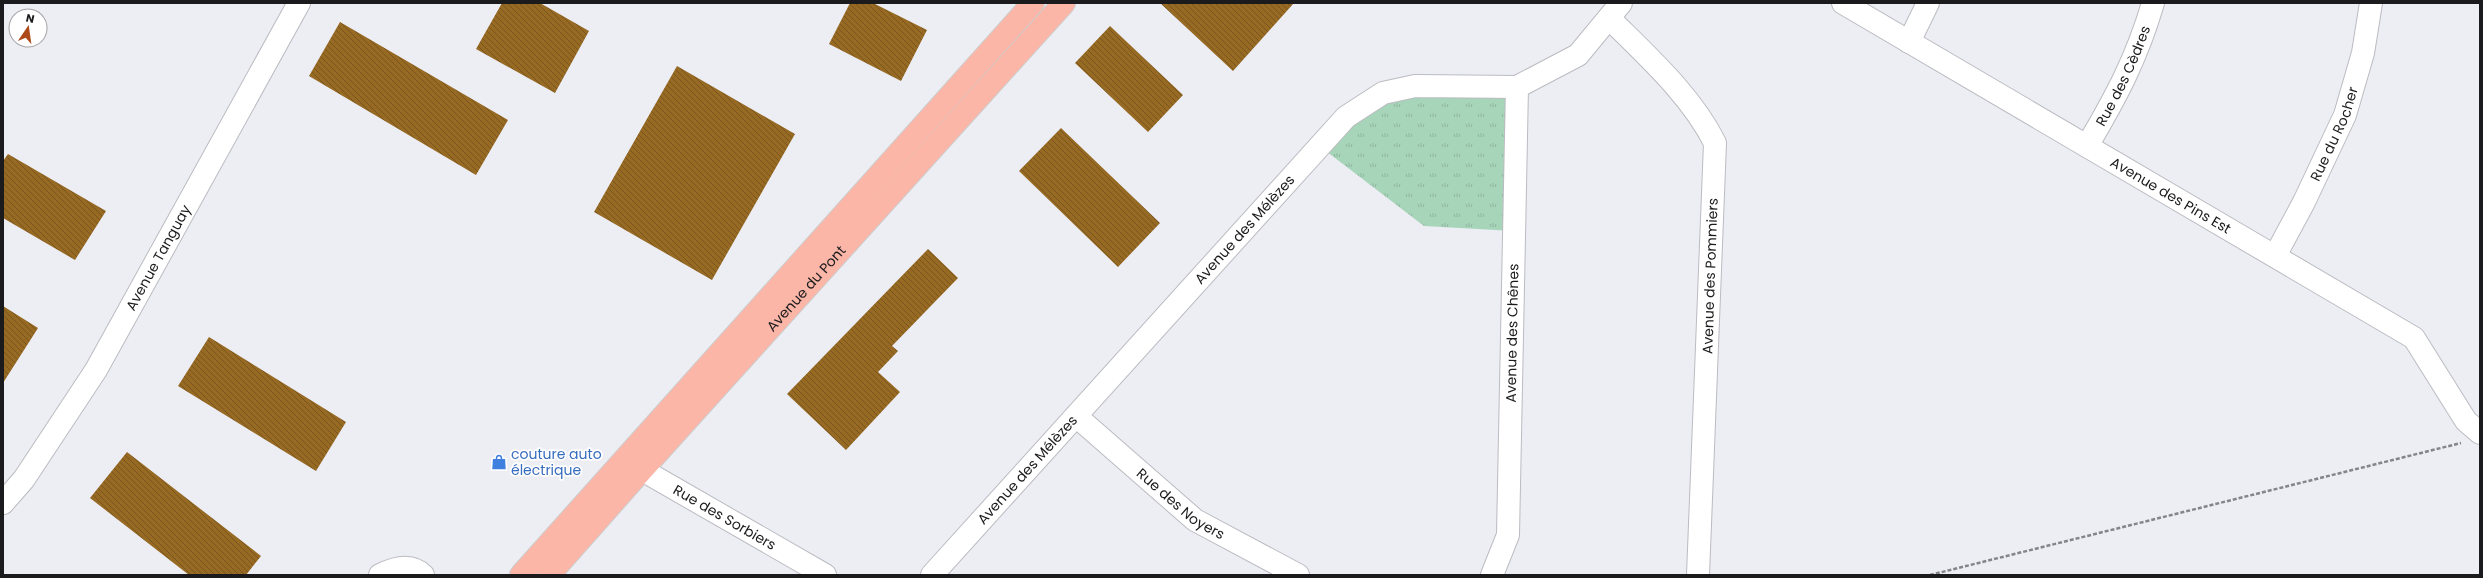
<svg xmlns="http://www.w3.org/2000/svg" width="2483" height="578" font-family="Poppins,sans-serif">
	<defs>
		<pattern id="grass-tufts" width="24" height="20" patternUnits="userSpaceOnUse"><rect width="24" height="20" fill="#a7d5b9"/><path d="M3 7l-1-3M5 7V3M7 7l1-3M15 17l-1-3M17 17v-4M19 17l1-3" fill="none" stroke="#8fb69f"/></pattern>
		<pattern id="building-back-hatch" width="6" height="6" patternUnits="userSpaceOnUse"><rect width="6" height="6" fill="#966a23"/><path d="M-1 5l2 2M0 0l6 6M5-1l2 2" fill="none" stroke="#7a561e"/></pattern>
	</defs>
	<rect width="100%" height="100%" fill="#ededf4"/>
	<path fill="url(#grass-tufts)" d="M1513,90L1514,231L1424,226L1322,148L1383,93Z"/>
	<path fill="url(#building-back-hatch)" d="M502,3H540L589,31L555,93L476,49Z
		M850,3H873L927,30L901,81L829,44Z
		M1160,3H1294L1233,71Z
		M340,22L508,120L476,175L309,76Z
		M1110,26L1183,95L1148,132L1075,63Z
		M677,66L795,134L712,280L594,212Z
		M1061,128L1160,223L1118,267L1019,171Z
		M8,154L106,211L75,260L3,218V161Z
		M928,249L958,278L892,346L898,351L878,372L900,392L846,450L787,394Z
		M3,306L38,328L3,383Z
		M209,337L346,422L316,471L178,386Z
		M127,452L261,556L246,575H189L90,498Z"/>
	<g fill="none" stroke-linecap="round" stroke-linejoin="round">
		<defs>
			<g id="minor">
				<path id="s1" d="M1843,3L2414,338L2466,421L2480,433"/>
				<path d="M1609,18C1647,56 1691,95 1715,143L1698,575"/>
				<path d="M1909,42L1928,3"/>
				<path id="s2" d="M2087,146C2116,97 2137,58 2153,3"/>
				<path id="s3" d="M2275,256L2304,202L2345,115L2363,53L2371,3"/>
				<path id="s4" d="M1076,416L1195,520L1298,575"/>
				<path id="s5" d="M625,460L825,575"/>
				<path id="s6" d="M3,503L24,479L96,370L299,3"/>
				<path d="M380,575C394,568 411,563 423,575"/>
				<path id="s7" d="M932,575L1346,117L1383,93L1415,86L1517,87L1578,55L1621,3"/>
				<path id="s8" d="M1492,575L1508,535L1517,87"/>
			</g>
			<g id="major">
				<path d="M521,575L1033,3"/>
				<path id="s9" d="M549,575L641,471L1064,3"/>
			</g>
		</defs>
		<use href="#minor" stroke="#bbbbc2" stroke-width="24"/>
		<use href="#major" stroke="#cdcdcd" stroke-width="24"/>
		<path stroke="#848489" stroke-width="2.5" stroke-dasharray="4 2" stroke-linecap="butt" d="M1930,575L2461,443"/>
		<use href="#minor" stroke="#fff" stroke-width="22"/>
		<use href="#major" stroke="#fbb6a7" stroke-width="22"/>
	</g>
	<defs>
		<symbol id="shop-bare" viewBox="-9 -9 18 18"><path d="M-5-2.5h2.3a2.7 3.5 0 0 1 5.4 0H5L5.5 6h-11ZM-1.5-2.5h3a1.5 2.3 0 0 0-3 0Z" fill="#3f7fe0" stroke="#fff" stroke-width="2.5" paint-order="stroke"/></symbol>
	</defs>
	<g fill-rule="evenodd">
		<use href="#shop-bare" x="488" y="451" width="22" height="22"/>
	</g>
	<g text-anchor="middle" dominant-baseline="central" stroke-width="3.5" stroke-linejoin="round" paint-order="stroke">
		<g font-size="14" fill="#1b1b1d" stroke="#fff">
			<text stroke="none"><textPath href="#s2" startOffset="79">Rue des Cèdres</textPath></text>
			<text stroke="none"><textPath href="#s3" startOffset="136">Rue du Rocher</textPath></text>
			<text stroke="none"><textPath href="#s1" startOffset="380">Avenue des Pins Est</textPath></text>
			<text stroke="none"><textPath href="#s7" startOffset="466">Avenue des Mélèzes</textPath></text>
			<text stroke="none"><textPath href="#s6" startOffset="291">Avenue Tanguay</textPath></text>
			<text transform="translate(1710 276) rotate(-88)">Avenue des Pommiers</text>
			<text stroke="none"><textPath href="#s9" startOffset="385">Avenue du Pont</textPath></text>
			<text stroke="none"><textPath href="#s8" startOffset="245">Avenue des Chênes</textPath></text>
			<text stroke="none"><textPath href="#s7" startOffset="142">Avenue des Mélèzes</textPath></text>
			<text stroke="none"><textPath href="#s4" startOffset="137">Rue des Noyers</textPath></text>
			<text stroke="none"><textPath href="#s5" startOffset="115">Rue des Sorbiers</textPath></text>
		</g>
		<g font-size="14" fill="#366cbe" stroke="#fff" text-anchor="start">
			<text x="511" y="454">couture auto<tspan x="511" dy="16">électrique</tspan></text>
		</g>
	</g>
	<rect width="2483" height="578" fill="none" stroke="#1b1b1d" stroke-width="8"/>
	<g transform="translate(28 28) rotate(13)"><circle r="19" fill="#ffffff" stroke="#a4a4a5"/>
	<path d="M0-3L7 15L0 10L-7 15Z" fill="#ae4a1a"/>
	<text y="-6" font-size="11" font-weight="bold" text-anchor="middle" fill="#1b1b1d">N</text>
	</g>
</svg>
